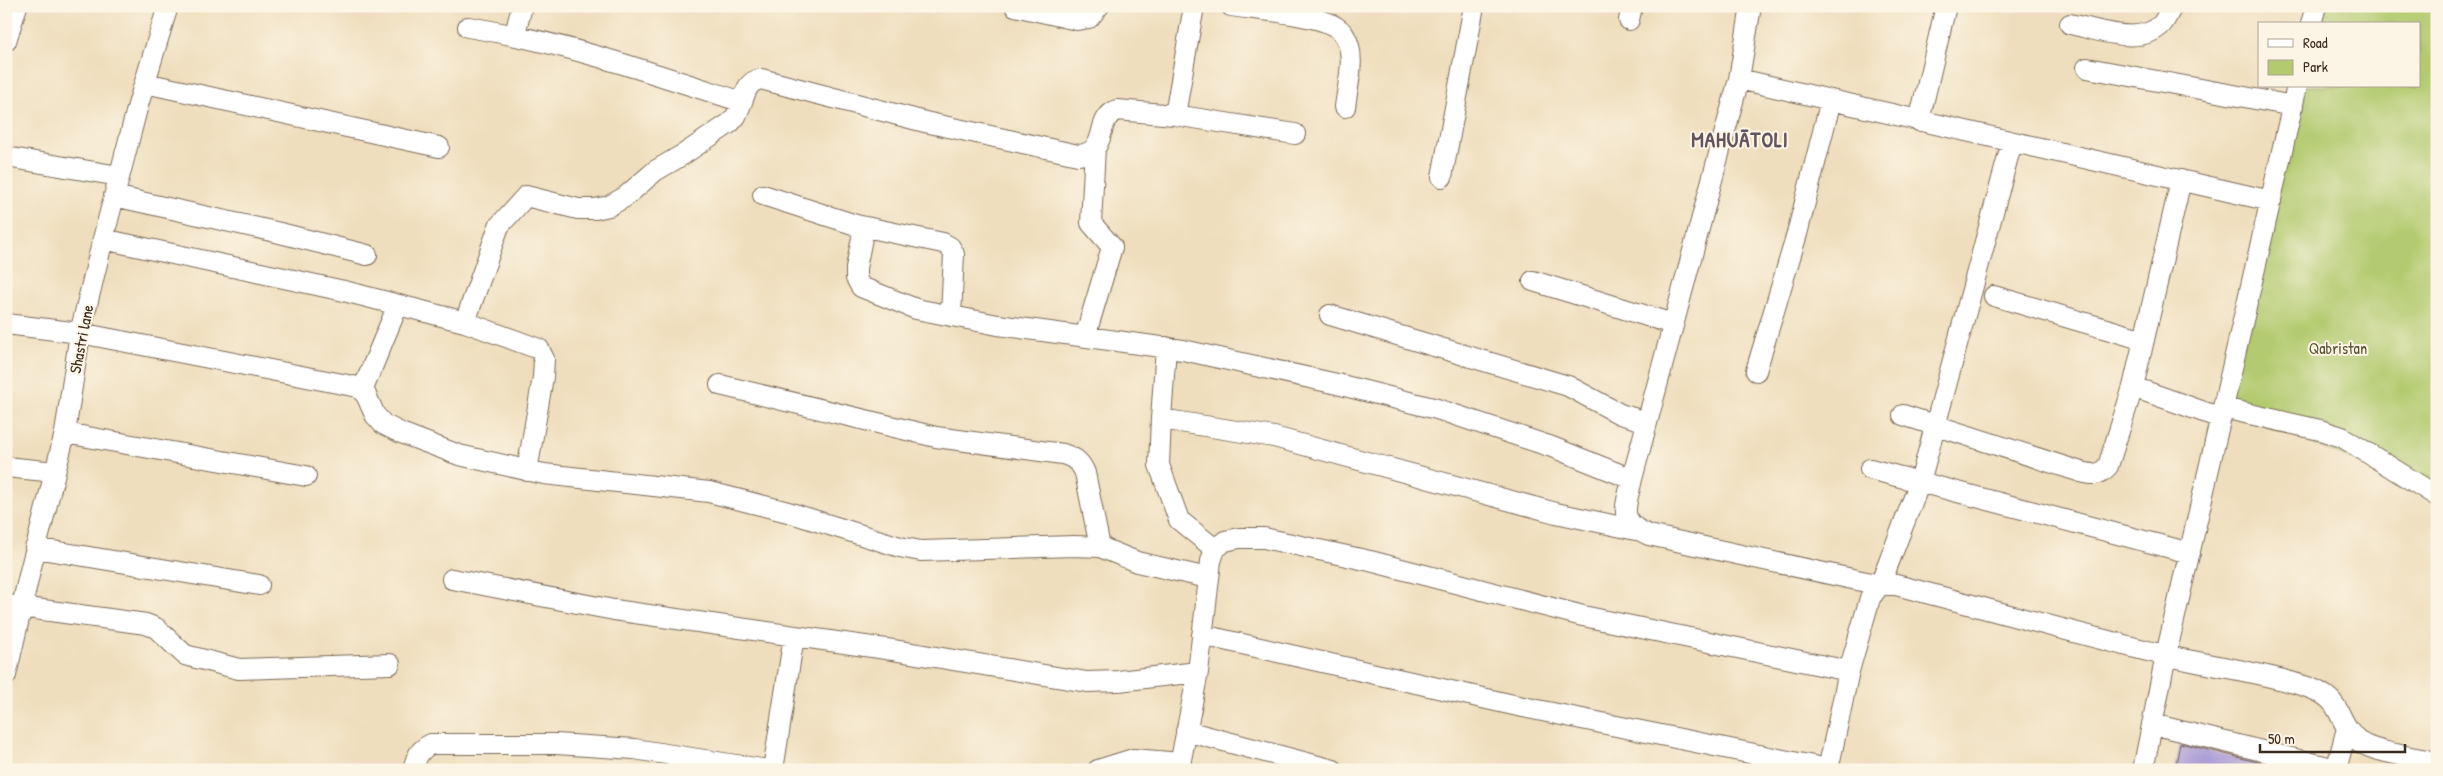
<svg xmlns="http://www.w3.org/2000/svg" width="2443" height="776" font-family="'Patrick Hand',sans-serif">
	<rect width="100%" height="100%" fill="#fcf5e5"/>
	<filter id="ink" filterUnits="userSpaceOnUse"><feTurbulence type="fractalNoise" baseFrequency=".02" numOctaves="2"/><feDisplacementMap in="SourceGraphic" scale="10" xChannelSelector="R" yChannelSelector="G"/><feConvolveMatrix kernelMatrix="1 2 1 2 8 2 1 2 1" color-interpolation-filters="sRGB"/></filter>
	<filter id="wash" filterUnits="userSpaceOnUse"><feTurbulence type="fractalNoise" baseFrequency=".0096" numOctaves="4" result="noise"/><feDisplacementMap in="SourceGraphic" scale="20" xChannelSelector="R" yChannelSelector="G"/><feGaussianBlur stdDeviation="1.12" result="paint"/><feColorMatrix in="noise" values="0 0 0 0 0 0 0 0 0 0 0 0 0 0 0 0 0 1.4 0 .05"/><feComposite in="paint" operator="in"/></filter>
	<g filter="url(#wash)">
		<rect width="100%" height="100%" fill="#efdebd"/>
		<path fill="#b3ca6f" stroke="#777a46" d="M2323,6H2437V488L2418,486L2223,408L2302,86H2419V24H2318Z"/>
		<g id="blocks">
			<path fill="#ada0d6" d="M2180,743L2269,765V770H2175Z"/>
		</g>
	</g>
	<g filter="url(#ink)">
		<use href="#blocks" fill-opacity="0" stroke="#7a6956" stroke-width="1"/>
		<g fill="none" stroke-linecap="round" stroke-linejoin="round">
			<defs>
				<path id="street" d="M1015,6L1077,20L1089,18L1099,6
					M1231,6C1257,10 1316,14 1336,27C1343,31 1347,39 1349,46C1354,64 1347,89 1345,107
					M1751,6L1739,79L1632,479C1626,508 1616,521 1649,535L1880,585L1920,482L2012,142
					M1629,20L1632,6
					M2070,24C2096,29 2140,47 2162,24C2166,19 2169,12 2172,6
					M2311,24L2316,6
					M468,27C563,42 650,72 742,102C746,91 748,81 761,79L925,122L1078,155C1111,152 1093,120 1117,110L1175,115L1194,6
					M515,34L522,6
					M6,41L17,6
					M2087,68L2293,106
					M1739,79L2271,201
					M145,83L439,147
					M1175,115L1295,134
					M1919,121L1946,6
					M6,157L119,176
					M1442,177L1474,6
					M763,195L856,225L863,233L856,268V278L861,287L916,309L998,325L1183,350L1337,384L1437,409L1552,447L1632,479
					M114,196L280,233L367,255
					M856,225L943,243L950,247L954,254L951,316
					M103,239L344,291L465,322L539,349L544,359L543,377L527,471
					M1533,281L1673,324
					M1994,296L2144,340
					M1330,315L1568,386L1620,414L1647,422
					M465,322L499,226L526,196L578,209H595L609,206L625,197L655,171L684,154L730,123L736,116L742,102
					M6,324L80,333L358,387L366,395L375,415L383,424L401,433L459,455L544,474L709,492L788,512L900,547L921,551L1074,546L1100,547L1137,562L1208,578
					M1085,337L1112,247L1091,223L1095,148
					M1756,371L1797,234L1831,100
					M720,385L936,437L1063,454C1075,458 1080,461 1085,473L1100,547
					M2133,387L2221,418
					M366,395L363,389L398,305
					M2223,408L2320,430L2342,437L2437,496
					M1903,415L2081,472C2093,475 2099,476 2108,466L2133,387L2181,180
					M1161,419L1166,347
					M65,433L306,476
					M6,467L55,472
					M1870,469L2190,553
					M35,548L259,585
					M1215,549L1179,520L1159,465L1161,419L1274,437L1556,513L1636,530
					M452,579L614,610L893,650L1087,682L1118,681L1198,672
					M6,605L146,624L156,628L185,655L239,669L390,664
					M1202,635L1518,706L1828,769
					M6,675L30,571L65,433L80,333L103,239L138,105L168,6
					M2152,724L2336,769
					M1186,731L1333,770
					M413,770C416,757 419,750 431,744H556L634,749L768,770
					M773,770L794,636
					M1098,770L1133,759L1181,763
					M1179,770L1198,672L1211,561L1215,549L1225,541L1239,538H1264L1370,561L1583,616L1849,671
					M1828,770L1849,671L1870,598L1880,585H1896C1985,608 2074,633 2164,655C2210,666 2258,671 2304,686C2347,699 2333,720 2360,742C2372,752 2419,758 2437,762
					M2143,770L2166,655L2297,86
					M2336,770L2347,728"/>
			</defs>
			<use href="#street" stroke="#7a6956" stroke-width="22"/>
			<use href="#street" stroke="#fff" stroke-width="20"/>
		</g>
	</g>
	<g text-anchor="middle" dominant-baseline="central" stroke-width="4" stroke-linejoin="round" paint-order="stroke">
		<g font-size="16" fill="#3b2a1e" stroke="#fcf5e5">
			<text transform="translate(81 339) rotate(-79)">Shastri lane</text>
		</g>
		<g font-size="16" fill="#595232" stroke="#fcf5e5">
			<text x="2338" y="348">Qabristan</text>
		</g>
		<g font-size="21" font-weight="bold" letter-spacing="1" fill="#63535e" stroke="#fcf5e5">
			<text x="1740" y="139">MAHUĀTOLI</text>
		</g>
	</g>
	<rect width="2443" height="776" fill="none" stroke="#fcf5e5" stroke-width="25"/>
	<rect x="2258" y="22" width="162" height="65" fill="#fcf5e5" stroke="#afa495"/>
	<rect x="2268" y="39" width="25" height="8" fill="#ffffff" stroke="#afa495"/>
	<text x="2303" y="48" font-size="15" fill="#3b2a1e">Road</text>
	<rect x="2268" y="60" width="25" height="15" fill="#b3ca6f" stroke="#afa495"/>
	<text x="2303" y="72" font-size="15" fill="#3b2a1e">Park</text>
	<path d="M2260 744v8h145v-8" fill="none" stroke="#3b2a1e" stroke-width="2.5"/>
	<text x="2268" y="744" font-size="15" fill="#3b2a1e" stroke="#fcf5e5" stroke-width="4" paint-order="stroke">50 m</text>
</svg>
